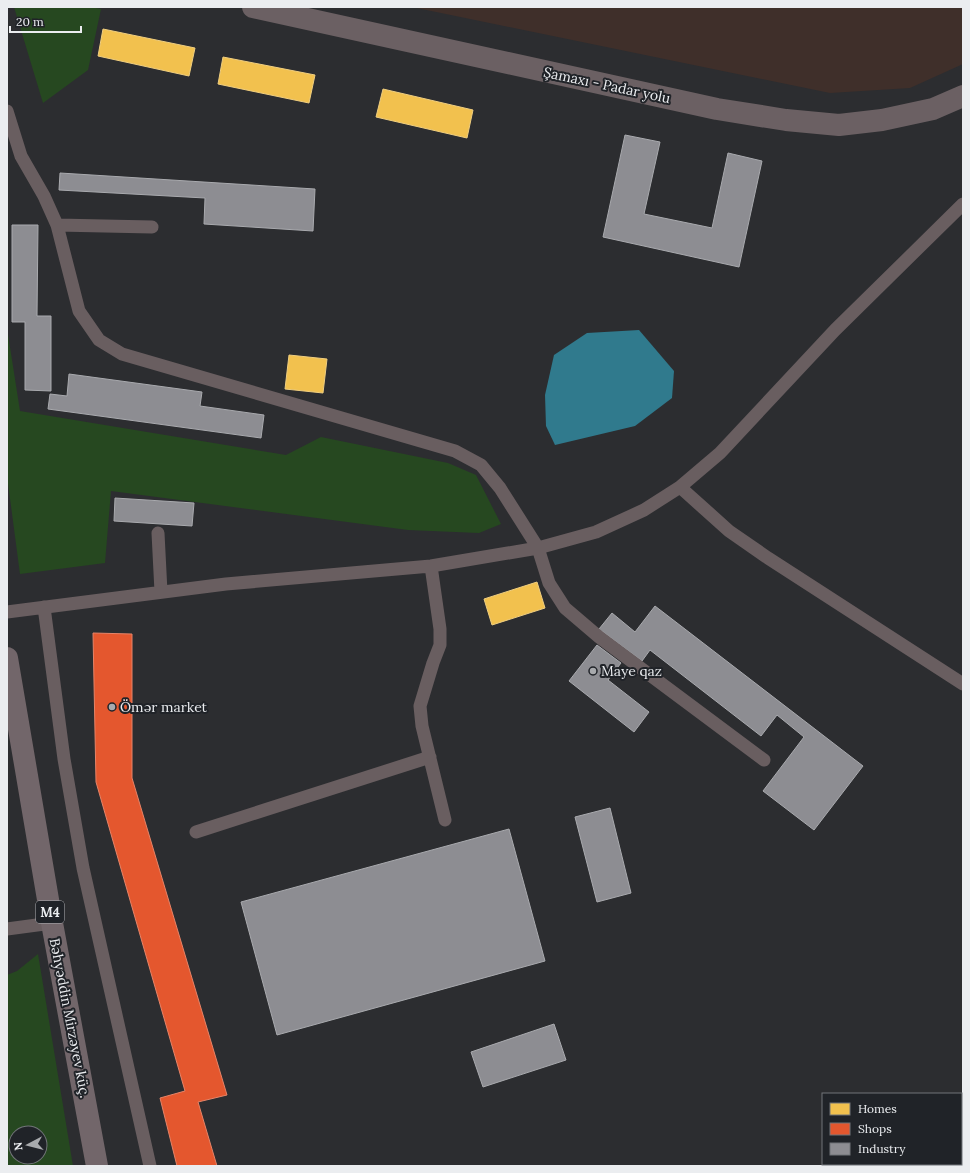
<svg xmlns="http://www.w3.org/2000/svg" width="970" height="1173" font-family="Lora,serif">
	<rect width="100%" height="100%" fill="#2c2d30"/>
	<path fill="#3f2f2a" d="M412,7H963V64L910,88L830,93Z"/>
	<path fill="#264820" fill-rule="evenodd" d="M14,7H91L101,9L88,70L43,103Z
		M7,328L20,411L286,455L321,437L448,463L476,475L501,524L479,533L408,530L111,491L105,563L20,574L7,476Z
		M38,954L73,1166H7V975L17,971ZM16,1133H40V1157H16Z"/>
	<path fill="#307a8d" d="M639,330L674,371L672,398L635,426L555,445L546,426L545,395L554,355L587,333Z"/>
	<path fill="#f2c14e" stroke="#f0ce7f" d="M103,29L195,48L189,76L98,56Z
		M223,57L315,75L309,103L218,84Z
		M383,89L473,110L467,138L376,117Z
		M289,355L327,359L323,393L285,389Z
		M537,582L545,608L492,625L484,599Z"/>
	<path fill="#e4572e" stroke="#e68468" d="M93,633L132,634V778L227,1095L198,1102L217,1166H177L160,1098L185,1091L96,782Z"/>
	<path fill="#8d8d92" stroke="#a9aaae" d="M625,135L660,142L644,214L712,228L728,153L762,161L739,267L603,237Z
		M60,173L315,189L313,231L204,224L205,198L59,190Z
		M12,225H38L37,316H51V391L25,390V322H12Z
		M69,374L202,392L200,406L264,415L261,438L48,409L50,394L67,396Z
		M115,498L194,503L192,526L114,521Z
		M655,606L863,766L814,830L763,791L804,737L777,715L761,736L650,650L642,661L599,629L612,613L635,632Z
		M597,645L621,663L608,680L649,712L634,732L569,681Z
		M610,808L631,893L597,902L575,817Z
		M509,829L545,961L277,1035L241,902Z
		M554,1024L566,1060L483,1087L471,1052Z"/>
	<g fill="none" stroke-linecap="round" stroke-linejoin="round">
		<path stroke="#695e60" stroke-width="13" d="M7,111L21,156L44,196L57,225L79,311L99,340L122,354L455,451L481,465L500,488L538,548L549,583L565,608L599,637L764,760
			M57,225L152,227
			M680,487L729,531L768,558L963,684
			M158,533L161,592
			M431,566L440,629V645L433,663L420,706L422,726L445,820
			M44,607L64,759L83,868L150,1166
			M7,612L226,584L431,566L538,548L596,532L644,510L680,487L720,453L835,330L963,204
			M196,832L430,757
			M7,929L52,923"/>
		<path stroke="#6b6063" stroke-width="22" d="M253,7L717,109L786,120L839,125L882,120L933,109L963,96"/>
		<path stroke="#72666a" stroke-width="22" d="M7,658L52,923L97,1166"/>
	</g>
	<g fill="#a8aaad" stroke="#202328" stroke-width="1.5">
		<circle cx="593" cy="671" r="4"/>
		<circle cx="112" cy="707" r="4"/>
	</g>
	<g text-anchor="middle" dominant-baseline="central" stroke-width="4" stroke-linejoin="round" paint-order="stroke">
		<rect fill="#202328" stroke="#aeb0b4" stroke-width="1" x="36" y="901" width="28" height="22" rx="3"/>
		<g font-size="13" font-weight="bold" fill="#ebedf0">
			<text x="50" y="912">M4</text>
		</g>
		<g font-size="14" fill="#ebedf0" stroke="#202328">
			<text transform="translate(607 85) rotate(12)">Şamaxı - Padar yolu</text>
			<text transform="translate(70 1018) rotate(79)">Bəhyəddin Mirzəyev küç.</text>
		</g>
		<g font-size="14" fill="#ebedf0" stroke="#202328" text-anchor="start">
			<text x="601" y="671">Maye qaz</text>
			<text x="120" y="707">Ömər market</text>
		</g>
	</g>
	<rect width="970" height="1173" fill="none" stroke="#ebedf0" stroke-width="16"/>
	<rect x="822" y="1093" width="140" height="72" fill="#202328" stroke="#717478"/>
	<rect x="830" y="1103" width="20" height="12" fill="#f2c14e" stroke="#717478"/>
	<text x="858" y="1113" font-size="12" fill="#ebedf0">Homes</text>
	<rect x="830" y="1123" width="20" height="12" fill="#e4572e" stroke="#717478"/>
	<text x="858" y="1133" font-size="12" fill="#ebedf0">Shops</text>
	<rect x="830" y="1143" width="20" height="12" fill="#8d8d92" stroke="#717478"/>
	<text x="858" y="1153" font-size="12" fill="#ebedf0">Industry</text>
	<g transform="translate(28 1145) rotate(263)"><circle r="19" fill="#202328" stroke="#717478"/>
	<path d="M0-3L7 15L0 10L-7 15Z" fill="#a8aaad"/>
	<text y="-6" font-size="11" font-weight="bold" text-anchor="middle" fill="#ebedf0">N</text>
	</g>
	<path d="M10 26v6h71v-6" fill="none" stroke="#ebedf0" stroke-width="2"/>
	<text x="16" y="26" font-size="12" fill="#ebedf0" stroke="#202328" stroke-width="3" paint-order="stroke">20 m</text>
</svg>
